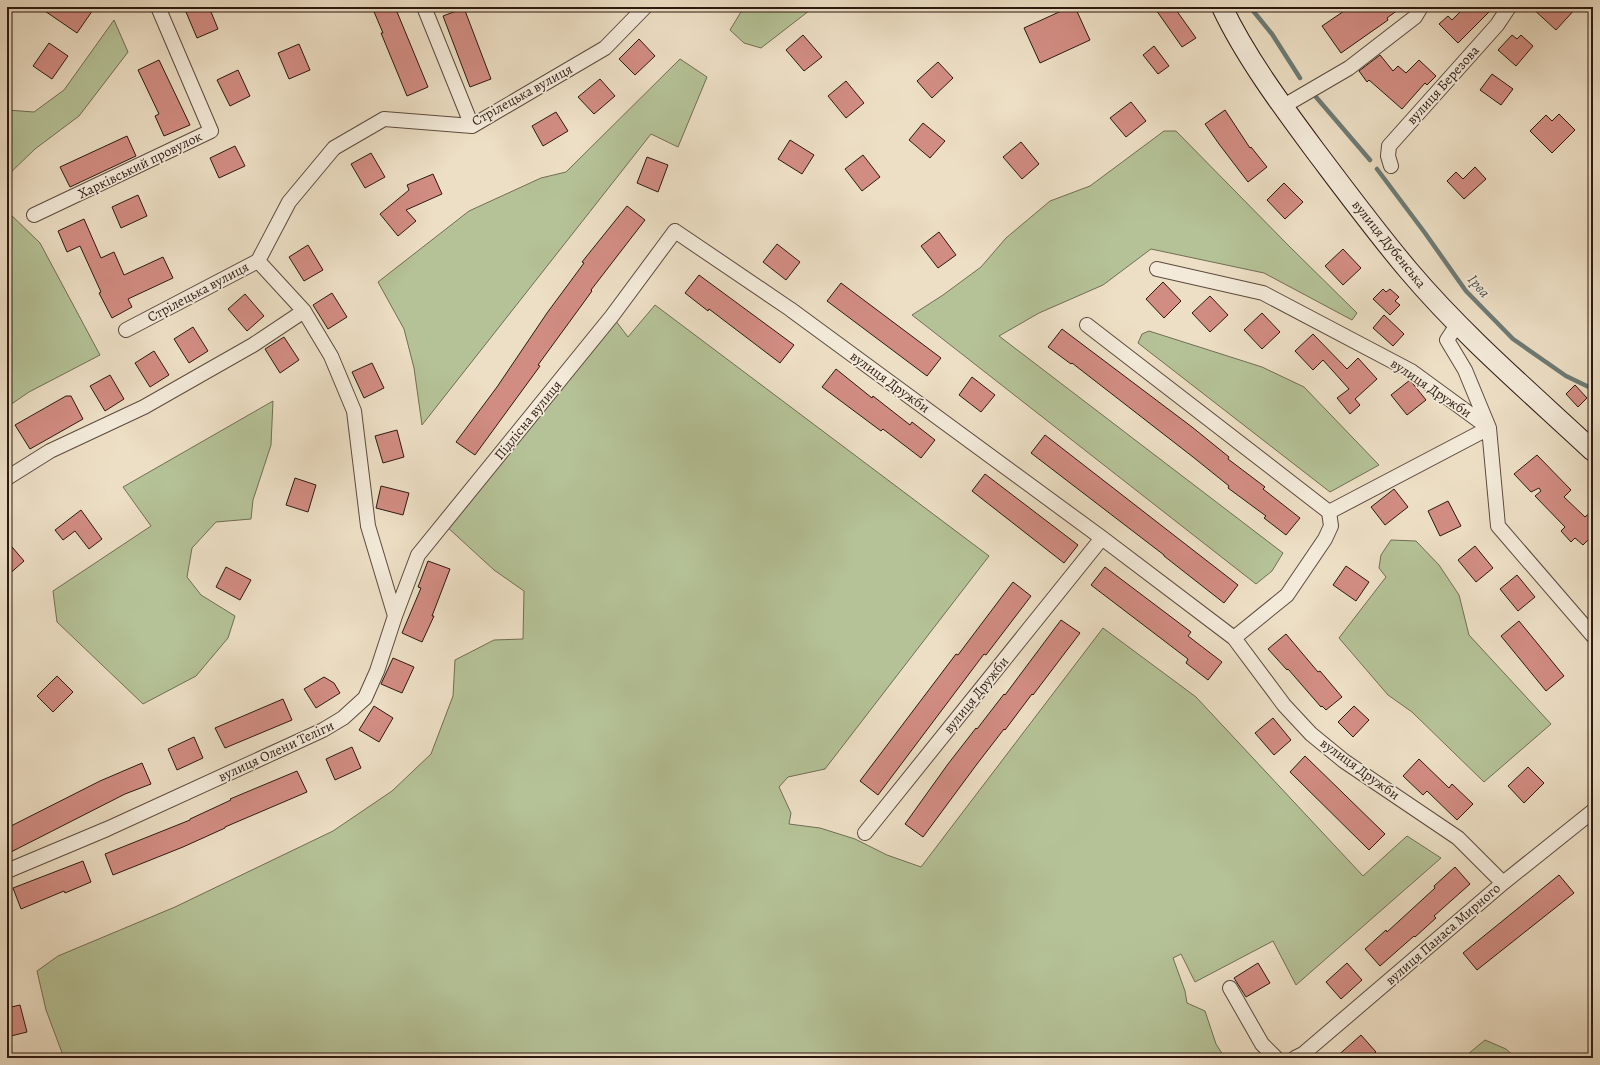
<svg xmlns="http://www.w3.org/2000/svg" width="1600" height="1065" font-family="Alegreya,serif">
	<rect width="100%" height="100%" fill="#eddfc5"/>
	<filter id="stains"><feTurbulence type="fractalNoise" baseFrequency=".005" numOctaves="4"/><feColorMatrix values="0 0 0 0 .2 0 0 0 0 .09 0 0 0 0 .02 0 0 0 .5 -.17"/></filter>
	<radialGradient id="worn" r=".72"><stop offset=".6" stop-color="#630" stop-opacity="0"/><stop offset="1" stop-color="#630" stop-opacity=".3"/></radialGradient>
	<path fill="#b5c297" stroke="#716e54" d="M744,7H814L761,48L744,43L730,30Z
		M114,20L128,52L79,116L35,149L7,176V110L34,112L64,90Z
		M680,59L707,77L678,147L651,134L422,425L414,368L404,329L378,282L469,211L541,178L566,172Z
		M1164,131H1176L1288,245L1357,313L1352,320L1264,273L1151,249L1103,285L1039,313L999,336L1283,553L1272,571L1256,584L912,315L943,295L981,267L1006,238L1050,201L1090,186Z
		M7,211L40,243L100,355L29,392L7,407Z
		M655,305L989,556L825,769L788,777L779,787L791,813L789,824L820,828L855,839L887,855L921,867L1103,628L1196,697L1363,876L1407,836L1441,858L1296,985L1273,941L1195,982L1181,954L1173,958L1185,991L1187,1003L1205,1011L1216,1044L1225,1058H64L46,1010L37,971L58,956L175,907L333,831L392,791L431,754L453,696L455,660L494,640L523,639L524,591L494,570L446,526L612,316L628,337Z
		M1149,331L1262,367L1304,387L1379,465L1330,492L1138,343L1142,334Z
		M273,401L271,445L253,500L251,519L216,522L192,548L187,577L201,595L235,616L228,638L196,676L143,704L57,622L53,591L151,526L123,487Z
		M1391,540L1416,541L1439,565L1459,595L1469,635L1551,724L1484,782L1412,712L1388,695L1339,638L1386,577L1379,568L1381,555Z
		M1485,1040L1506,1049L1516,1058H1471L1468,1054Z"/>
	<g fill="none" stroke-linecap="round" stroke-linejoin="round">
		<path stroke="#6e7b75" stroke-width="4.5" d="M1250,7L1272,34L1300,78
			M1316,97L1370,160
			M1377,169L1425,233L1466,291L1513,339L1566,376L1593,389"/>
	</g>
	<path fill="#d28d83" stroke="#2d1911" d="M39,7H95L77,33Z
		M197,7H209L218,29L197,38L186,12Z
		M372,7H395L428,87L407,96L381,33H383Z
		M1070,7H1075L1090,40L1040,63L1024,28Z
		M1154,7H1174L1196,38L1182,47Z
		M1350,7H1402L1387,18L1388,20L1341,53L1322,26Z
		M1465,7H1494L1458,43L1439,24L1448,16L1452,20Z
		M1531,7H1577L1556,30Z
		M464,8L491,79L470,87L443,16Z
		M803,35L822,57L804,71L786,50Z
		M1512,35L1517,39L1521,35L1533,46L1516,66L1498,50Z
		M639,39L655,56L635,75L619,59Z
		M49,43L68,56L52,79L33,66Z
		M299,44L310,70L289,79L278,53Z
		M1154,46L1169,66L1158,74L1143,55Z
		M1380,55L1393,71L1398,66L1406,73L1419,60L1436,76L1427,85L1425,83L1402,109L1369,80L1367,82L1359,71Z
		M159,60L190,125L164,136L155,116L159,114L138,70Z
		M938,62L953,78L932,98L917,81Z
		M238,70L250,96L230,106L217,80Z
		M1492,74L1513,89L1501,105L1480,90Z
		M600,79L615,96L594,114L578,97Z
		M846,81L864,103L846,118L828,96Z
		M1131,102L1146,121L1126,137L1110,118Z
		M1225,110L1250,148L1251,147L1267,167L1248,182L1219,144L1205,124Z
		M556,112L568,131L543,146L532,126Z
		M1559,114L1575,130L1552,153L1530,131L1546,115L1552,121Z
		M923,123L945,141L930,158L909,140Z
		M127,136L136,156L70,187L60,167Z
		M790,140L814,155L802,174L778,159Z
		M1021,142L1039,164L1022,179L1003,157Z
		M235,146L245,166L219,178L210,158Z
		M371,153L385,177L365,188L351,164Z
		M863,155L880,177L862,191L845,169Z
		M647,157L668,165L658,192L637,183Z
		M1475,167L1486,179L1464,199L1447,181L1456,172L1463,179Z
		M433,174L442,194L406,210L416,221L398,236L380,214L409,190L407,185Z
		M1284,183L1303,202L1285,219L1267,200Z
		M138,195L147,216L121,228L112,207Z
		M627,206L645,220L591,290L592,291L538,365L540,366L475,455L456,442L497,387L547,313L584,263L582,262Z
		M84,219L101,258L114,252L124,275L163,257L173,278L128,299L132,307L112,318L99,293L101,292L80,246L67,252L58,231Z
		M939,232L956,255L938,268L921,246Z
		M777,244L800,262L786,280L763,262Z
		M308,245L323,270L304,281L289,257Z
		M1343,249L1361,268L1343,285L1325,266Z
		M699,275L794,345L780,363L709,309L708,311L685,293Z
		M1163,282L1181,301L1164,318L1146,299Z
		M841,283L941,358L927,376L827,301Z
		M1383,289L1386,292L1390,289L1399,297L1395,301L1400,305L1390,315L1373,299Z
		M332,293L347,317L328,329L313,305Z
		M245,294L264,316L247,331L228,309Z
		M1210,296L1228,315L1210,332L1192,313Z
		M1262,313L1280,332L1262,349L1244,330Z
		M1384,315L1404,334L1393,346L1373,328Z
		M193,327L208,351L189,363L174,339Z
		M1062,329L1192,427L1229,457L1228,459L1265,487L1263,489L1300,518L1286,535L1264,518L1266,516L1228,488L1229,486L1193,457L1072,363L1071,364L1048,347Z
		M1313,334L1347,369L1358,358L1377,379L1355,399L1360,405L1350,414L1337,398L1349,389L1323,360L1313,370L1295,351Z
		M284,337L299,360L280,373L265,349Z
		M154,351L169,375L150,387L135,363Z
		M372,363L384,388L364,398L352,372Z
		M836,369L872,398L873,396L910,425L912,422L935,440L921,458L883,429L881,431L822,387Z
		M110,375L124,399L105,411L90,386Z
		M972,377L995,395L981,412L959,395Z
		M1410,380L1426,400L1407,415L1391,395Z
		M1575,385L1587,398L1578,407L1566,394Z
		M66,396H71L83,419L30,449L15,425Z
		M397,430L404,457L383,463L375,436Z
		M1045,435L1238,585L1224,603L1164,556V555L1031,453Z
		M1537,455L1571,490L1564,497L1585,517L1593,510V535L1583,545L1575,538L1571,542L1561,531L1565,527L1535,496L1541,491L1539,488L1531,492L1514,474Z
		M985,474L1078,545L1064,563L972,491Z
		M295,478L316,485L308,512L286,505Z
		M381,486L409,493L403,515L376,508Z
		M1394,489L1408,507L1385,525L1371,507Z
		M1448,501L1461,526L1440,536L1428,511Z
		M81,510L102,539L89,549L75,531L63,540L55,530Z
		M7,541L24,561L7,576Z
		M1475,546L1493,568L1476,582L1458,560Z
		M428,561L450,569L432,616H434L422,642L402,633L421,588L418,587Z
		M1346,566L1369,582L1356,601L1333,585Z
		M226,567L251,580L240,600L216,587Z
		M1105,567L1191,632L1188,636L1222,662L1208,680L1186,663L1188,659L1091,585Z
		M1517,575L1535,597L1518,611L1500,589Z
		M1013,582L1031,596L986,655L984,654L878,795L860,781L956,654L958,655Z
		M1061,620L1080,633L1033,695L1032,694L1005,730L1004,729L977,764L923,837L905,824L948,764L976,728L977,729L1004,694L1005,695Z
		M1519,621L1564,676L1546,691L1501,636Z
		M1286,634L1318,672L1320,671L1342,697L1326,710L1322,706L1321,707L1288,669L1287,670L1268,649Z
		M393,658L414,667L402,693L381,684Z
		M57,676L73,692L53,712L37,696Z
		M324,677L334,683L340,693L316,708L304,689Z
		M283,699L292,720L225,748L215,728Z
		M374,706L393,718L379,742L359,730Z
		M1354,706L1369,720L1353,737L1338,722Z
		M1273,718L1291,740L1274,755L1255,733Z
		M194,737L203,758L177,770L168,749Z
		M352,747L361,768L335,780L326,759Z
		M1305,756L1385,834L1369,850L1290,772Z
		M1419,759L1449,788L1452,784L1473,804L1457,820L1427,791L1423,795L1403,776Z
		M142,763L151,784L125,794L7,854V828L100,781Z
		M1528,767L1544,783L1524,803L1508,786Z
		M297,771L307,792L225,827V828L183,847L113,875L105,854L190,820V819L231,800L230,799Z
		M83,861L91,882L65,893L64,891L21,909L13,888Z
		M1455,867L1470,884L1434,916L1436,918L1415,937L1414,936L1380,966L1365,949L1386,930L1387,932L1435,888L1434,886Z
		M1559,875L1574,893L1477,970L1463,953Z
		M1258,963L1270,983L1246,997L1234,978Z
		M1347,963L1362,980L1341,999L1326,982Z
		M20,1005L27,1032L7,1037V1008Z
		M1361,1035L1376,1052L1369,1058H1335Z"/>
	<g fill="none" stroke-linecap="round" stroke-linejoin="round">
		<defs>
			<path id="street" d="M424,7L472,126
				M1282,107L1349,68L1415,17L1421,7
				M1391,166L1388,156L1389,146L1497,25L1509,7
				M34,215L211,131L158,7
				M1157,269L1263,293L1411,371L1489,428L1329,512
				M1458,323L1447,340L1465,370L1489,428L1498,526L1593,636
				M1087,325L1329,512L1331,526L1325,539L1287,595L1234,638
				M126,330L258,261L289,202L334,148L384,119L472,126L605,48L645,7
				M7,478L50,451L144,407L253,345L304,311
				M395,616L418,555L612,316L675,231L790,309L1102,538L1234,638L1284,705L1311,734L1344,761L1458,838L1503,883
				M865,833L1102,538
				M7,871L107,829L323,730L343,718L365,698L377,671L395,616L368,526L354,411L331,356L304,311L258,261
				M1230,988L1262,1044L1276,1058
				M1295,1058L1303,1054L1503,883L1593,811"/>
			<path id="secondary" d="M1222,7C1245,56 1282,106 1314,149C1345,190 1376,232 1409,271C1464,336 1531,393 1593,451"/>
		</defs>
		<use href="#street" stroke="#5d4a3e" stroke-width="16"/>
		<use href="#secondary" stroke="#2d1911" stroke-width="22"/>
		<use href="#street" stroke="#f3ead9" stroke-width="14"/>
		<use href="#secondary" stroke="#f3ead9" stroke-width="20"/>
	</g>
	<g text-anchor="middle" dominant-baseline="central" stroke-width="3.5" stroke-linejoin="round" paint-order="stroke">
		<g font-size="14" fill="#2d1911" stroke="#f3ead9">
			<text transform="translate(1443 85) rotate(-48)">вулиця Березова</text>
			<text transform="translate(522 95) rotate(-29)">Стрілецька вулиця</text>
			<text transform="translate(140 165) rotate(-26)">Харківський провулок</text>
			<text transform="translate(1389 244) rotate(51)">вулиця Дубенська</text>
			<text transform="translate(198 292) rotate(-28)">Стрілецька вулиця</text>
			<text transform="translate(890 382) rotate(36)">вулиця Дружби</text>
			<text transform="translate(1431 388) rotate(34)">вулиця Дружби</text>
			<text transform="translate(528 420) rotate(-51)">Підлісна вулиця</text>
			<text transform="translate(976 695) rotate(-51)">вулиця Дружби</text>
			<text transform="translate(276 751) rotate(-25)">вулиця Олени Теліги</text>
			<text transform="translate(1360 769) rotate(36)">вулиця Дружби</text>
			<text transform="translate(1443 934) rotate(-41)">вулиця Панаса Мирного</text>
		</g>
		<g font-size="15" font-style="italic" fill="#53524b" stroke="#f3ead9">
			<text transform="translate(1479 286) rotate(49)">Ірва</text>
		</g>
	</g>
	<rect width="1600" height="1065" fill="none" stroke="#eddfc5" stroke-width="24"/>
	<rect x="8" y="8" width="1584" height="1049" fill="none" stroke="#2d1911" stroke-width="2"/>
	<rect x="12" y="12" width="1576" height="1041" fill="none" stroke="#2d1911"/>
	<rect width="100%" height="100%" filter="url(#stains)"/>
	<rect width="100%" height="100%" fill="url(#worn)"/>
</svg>
